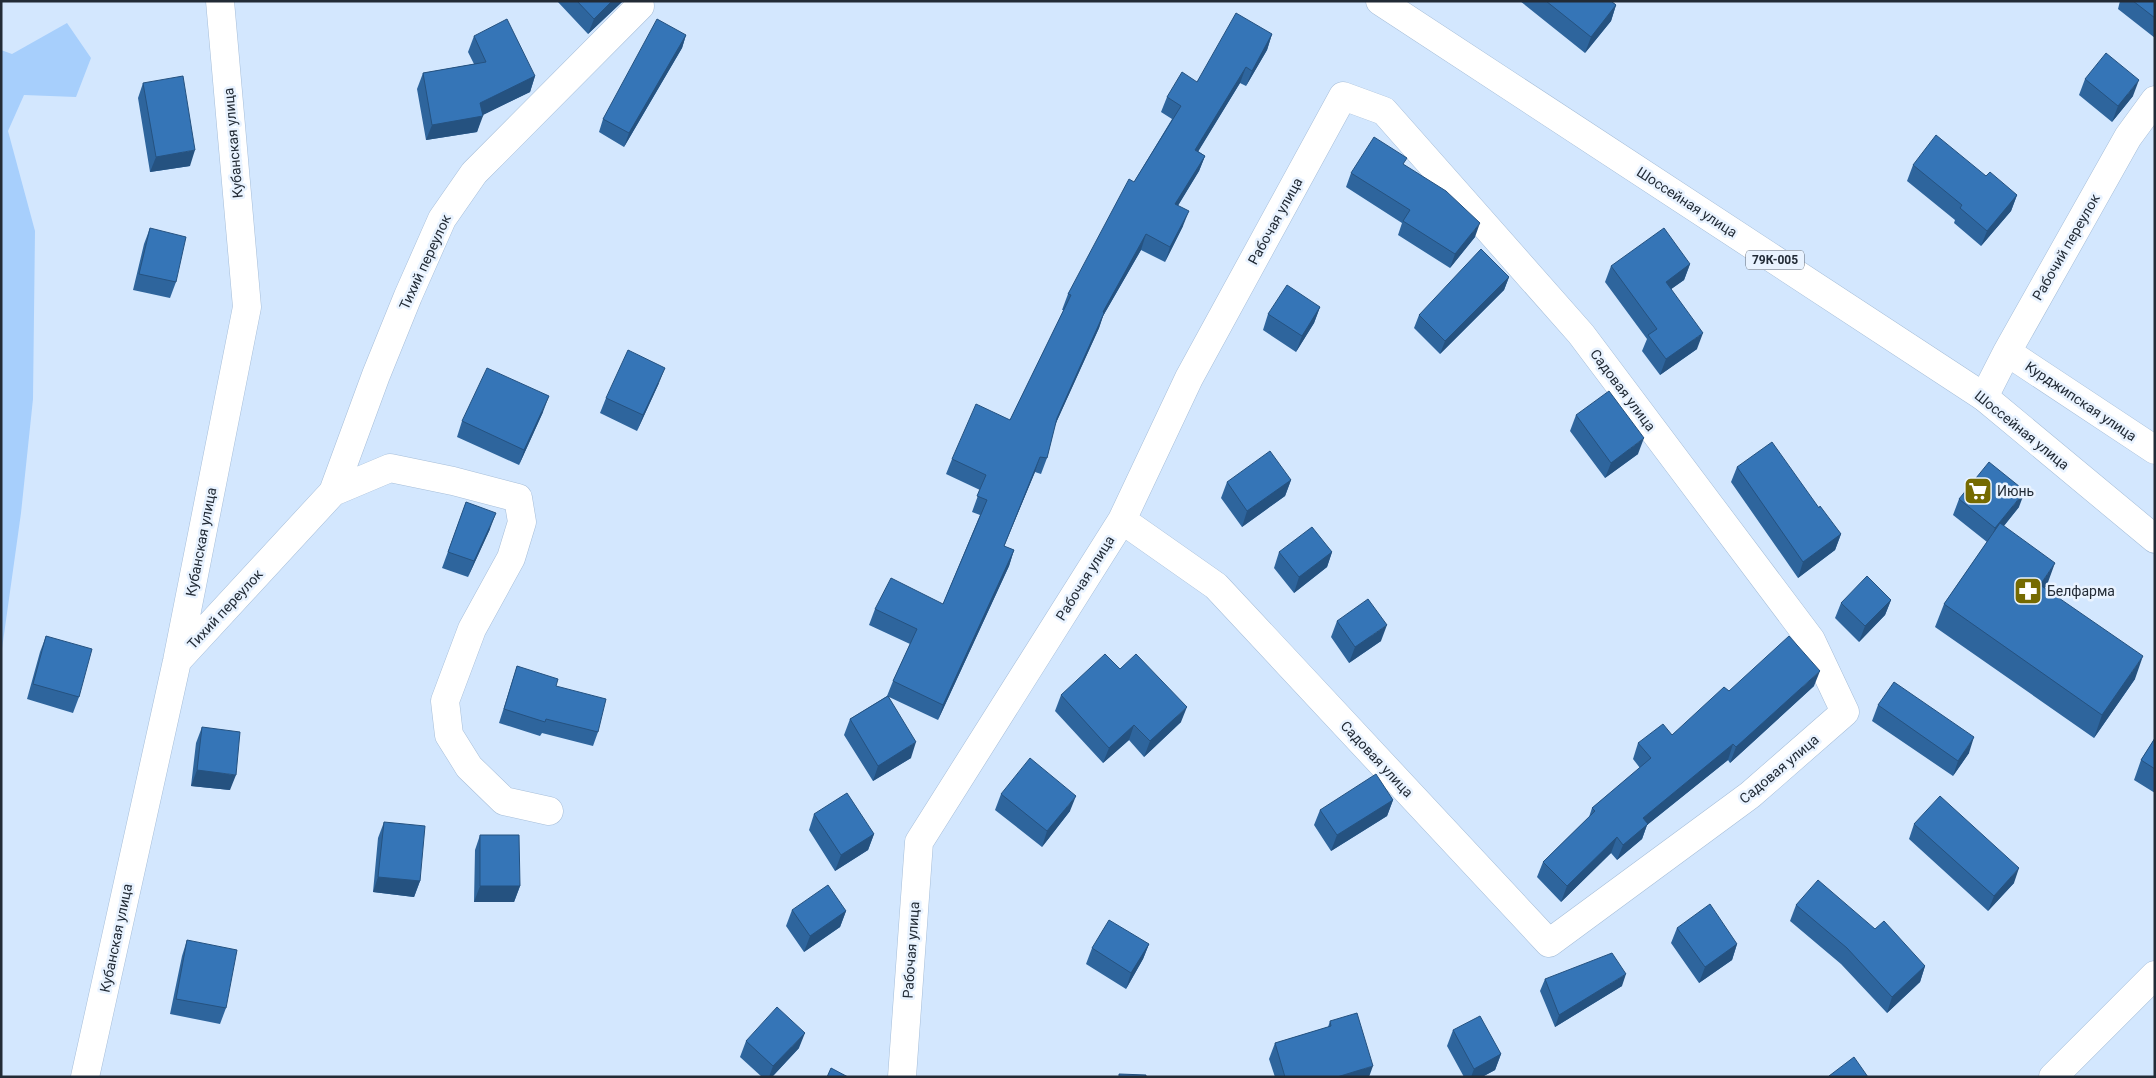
<svg xmlns="http://www.w3.org/2000/svg" width="2156" height="1078" font-family="Roboto,sans-serif">
	<rect width="100%" height="100%" fill="#d3e7fe"/>
	<path fill="#a7cffc" d="M67,23L91,58L76,97L24,95L8,131L35,231L33,399L21,513L1,656V50L12,54Z"/>
	<g fill="none" stroke-linecap="round" stroke-linejoin="round">
		<defs>
			<path id="street" d="M2007,352L2155,450
				M1984,397L2007,352L2128,137L2155,100
				M333,492L390,468L453,481L518,498L522,522L511,558L472,629L445,701L449,735L469,767L504,801L549,811
				M177,661L333,492L376,375L408,296L442,219L474,173L640,6
				M85,1077L177,661L247,307L220,1
				M902,1077L919,842L1122,520L1189,378L1343,96L1384,111L1581,334L1811,640L1845,712L1750,795L1549,943L1216,586L1122,520
				M2053,1077L2155,975"/>
			<path id="primary" d="M1380,1L1984,397L2155,539"/>
		</defs>
		<use href="#street" stroke="#a6bed9" stroke-width="29"/>
		<use href="#primary" stroke="#a6bed9" stroke-width="29"/>
		<use href="#street" stroke="#fff" stroke-width="28"/>
		<use href="#primary" stroke="#fff" stroke-width="28"/>
	</g>
	<path fill="#2e659d" d="M557,1H623L588,34Z
		M1520,1H1611L1616,5L1611,21L1585,53Z
		M2120,1H2155V38L2118,9Z
		M1272,34L1267,50L1246,86L1240,83L1198,151L1205,156L1199,171L1178,205L1183,226L1165,262L1141,250L1103,316L1099,328L1055,425L1047,458L1041,474L1035,472L1004,546L1014,550L1009,566L938,720L889,697L911,758L873,781L844,735L850,719L887,696L893,681L910,644L869,625L875,609L943,604L980,515L972,512L980,490L946,474L952,459L1010,420L1064,310H1062L1068,294L1134,182L1172,119L1161,112L1167,97L1197,82Z
		M686,35L682,48L624,147L599,132L603,119Z
		M474,36L535,76L530,92L482,115L477,132L426,140L417,89L423,73L474,64L468,52Z
		M2085,79L2133,96L2112,122L2079,95Z
		M143,83L190,166L150,172L138,98Z
		M1405,165L1475,237L1450,268L1398,235L1402,223L1346,187L1351,173Z
		M1913,165L1986,176L2017,195L2011,211L1981,246L1954,223L1955,220L1907,181Z
		M150,228L176,282L170,298L133,290L144,244Z
		M1690,264L1684,280L1671,289L1697,349L1660,375L1642,351L1647,339L1605,282L1611,266Z
		M1509,277L1504,290L1440,354L1414,328L1419,315Z
		M1320,307L1314,323L1296,352L1263,330L1268,314Z
		M659,383L637,431L600,413L606,398Z
		M543,412L519,465L457,437L462,421Z
		M1576,415L1638,454L1605,478L1570,431Z
		M1737,467L1819,508L1841,534L1835,550L1798,578L1731,482Z
		M1291,480L1285,496L1242,527L1221,498L1227,482Z
		M1959,499L2019,507L2004,526L2047,585L2045,588L2135,679L2094,738L1935,627L1944,604L1987,542L1953,515Z
		M466,502L490,529L468,577L442,568Z
		M1279,552H1332L1327,567L1294,593L1274,568Z
		M1891,600L1885,615L1859,642L1835,618L1841,603Z
		M1337,621L1381,641L1349,663L1331,637Z
		M46,636L79,697L73,713L27,699L40,652Z
		M517,666L556,686L598,732L593,746L542,733L540,736L499,723Z
		M1120,669L1181,722L1144,757L1129,740L1103,763L1055,711L1061,695Z
		M1814,686L1730,763L1728,760L1647,825L1642,839L1617,860L1611,853L1561,902L1537,877L1543,862L1589,817L1592,808L1640,768L1633,759L1638,743L1672,735L1729,691Z
		M1878,705L1969,753L1953,776L1872,721Z
		M202,727L230,790L191,786L196,743Z
		M2155,738V793L2134,780L2141,760Z
		M1001,794L1070,811L1042,847L995,810Z
		M1393,800L1387,816L1331,851L1314,825L1320,810Z
		M814,814L874,834L868,850L835,871L809,830Z
		M384,822L420,881L414,897L373,892L378,838Z
		M1914,824L2014,883L1988,911L1909,839Z
		M480,835L520,886L514,902H474L475,850Z
		M1796,905L1875,929L1925,966L1920,982L1887,1013L1841,964L1790,921Z
		M792,910L846,911L840,927L804,952L786,926Z
		M1677,928L1737,944L1732,960L1699,983L1671,943Z
		M187,940L226,1008L220,1024L170,1014L182,956Z
		M1149,944L1143,959L1126,989L1086,964L1092,948Z
		M1545,979L1622,986L1555,1027L1540,991Z
		M1330,1021L1369,1077H1275L1269,1059L1275,1043L1328,1027Z
		M1453,1030L1501,1054L1495,1070L1482,1077H1464L1447,1046Z
		M746,1041L799,1048L772,1077H762L740,1057Z"/>
	<path fill="#255280" d="M612,1H623L588,34L594,19Z
		M1616,5L1611,21L1585,53L1591,37Z
		M1272,34L1267,50L1246,86L1252,71Z
		M686,35L682,48L624,147L629,133Z
		M1246,67L1240,83L1190,165L1195,150Z
		M535,76L530,92L479,117L483,116L477,132L426,140L432,125L480,103Z
		M2139,80L2133,96L2112,122L2118,106Z
		M195,150L190,166L150,172L156,157Z
		M1205,156L1199,171L1170,219L1175,204Z
		M2017,195L2011,211L1981,246L1987,231Z
		M1189,211L1183,226L1165,262L1170,247Z
		M1480,223L1475,237L1450,268L1455,254Z
		M1146,234L1141,250L1103,316L1099,328L1051,434L1057,418L1103,312Z
		M1690,264L1684,280L1660,297L1666,282Z
		M1509,277L1504,290L1440,354L1445,341Z
		M1320,307L1314,323L1296,352L1302,336Z
		M1703,333L1697,349L1660,375L1666,359Z
		M665,368L659,383L637,431L643,415Z
		M549,396L543,412L519,465L524,450Z
		M1644,438L1638,454L1605,478L1611,463Z
		M1040,457L1035,472L998,561L1004,546Z
		M1291,480L1285,496L1242,527L1247,511Z
		M2025,491L2019,507L1989,544L1995,528Z
		M496,513L490,529L468,577L474,561Z
		M1841,534L1835,550L1798,578L1803,562Z
		M1014,550L1009,566L938,720L943,705Z
		M1332,552L1327,567L1294,593L1299,577Z
		M2055,563L2047,585L2032,607L2040,585Z
		M1891,600L1885,615L1859,642L1865,626Z
		M1387,625L1381,641L1349,663L1355,647Z
		M2143,656L2135,679L2094,738L2102,715Z
		M1820,671L1814,686L1730,763L1736,747Z
		M1187,707L1181,722L1144,757L1150,741Z
		M1134,725L1129,740L1103,763L1109,748Z
		M1974,737L1969,753L1953,776L1958,761Z
		M916,742L911,758L873,781L878,766Z
		M1733,744L1728,760L1647,825L1642,839L1617,860L1623,845L1643,818Z
		M197,770L236,775L230,790L191,786Z
		M1076,796L1070,811L1042,847L1047,831Z
		M1393,800L1387,816L1331,851L1337,835Z
		M874,834L868,850L835,871L841,855Z
		M1617,837L1611,853L1561,902L1567,886Z
		M2019,868L2014,883L1988,911L1994,896Z
		M378,877L420,881L414,897L373,892Z
		M480,886H520L514,902H474Z
		M846,911L840,927L804,952L810,936Z
		M1149,944L1143,959L1126,989L1131,973Z
		M1737,944L1732,960L1699,983L1705,967Z
		M1925,966L1920,982L1887,1013L1892,997Z
		M1626,974L1622,986L1555,1027L1559,1015Z
		M805,1033L799,1048L772,1077H769L773,1066Z
		M1501,1054L1495,1070L1482,1077H1471L1474,1069Z
		M1373,1066L1369,1077H1337Z"/>
	<path fill="#3575b7" stroke="#255280" d="M577,1H612L594,19Z
		M1546,1H1611L1616,5L1591,37Z
		M2133,1H2155V18Z
		M1236,13L1272,34L1252,71L1246,67L1195,150L1205,156L1175,204L1189,211L1170,247L1146,234L1103,312L1104,313L1057,418L1047,458L1040,457L1004,546L1014,550L943,705L893,681L917,629L875,609L891,578L943,604L987,500L977,496L986,475L952,459L976,404L1010,420L1071,295L1068,294L1129,179L1134,182L1181,106L1167,97L1182,72L1197,82Z
		M507,19L535,76L480,103L483,116L432,125L423,73L486,62L474,36Z
		M657,19L686,35L629,133L603,119Z
		M2106,53L2139,80L2118,106L2085,79Z
		M183,76L195,150L156,157L143,83Z
		M1936,135L1986,176L1990,172L2017,195L1987,231L1960,208L1962,205L1913,165Z
		M1374,137L1407,158L1403,164L1446,191L1480,223L1455,254L1403,221L1410,210L1351,173Z
		M150,228L186,237L176,282L139,274Z
		M1664,228L1690,264L1666,282L1703,333L1666,359L1648,335L1657,329L1611,266Z
		M1481,249L1509,277L1445,341L1419,315Z
		M1287,285L1320,307L1302,336L1268,314Z
		M628,350L665,368L643,415L606,398Z
		M487,368L549,396L524,450L462,421Z
		M1609,391L1644,438L1611,463L1576,415Z
		M1772,442L1819,508L1820,506L1841,534L1803,562L1737,467Z
		M1270,451L1291,480L1247,511L1227,482Z
		M1989,462L2025,491L1995,528L1959,499Z
		M466,502L496,513L474,561L448,552Z
		M2000,523L2055,563L2040,585L2143,656L2102,715L1944,604Z
		M1312,527L1332,552L1299,577L1279,552Z
		M1867,576L1891,600L1865,626L1841,603Z
		M1368,599L1387,625L1355,647L1337,621Z
		M46,636L92,649L79,697L33,684Z
		M1789,636L1820,671L1736,747L1733,744L1643,818L1648,824L1623,845L1617,837L1567,886L1543,862L1595,811L1592,808L1651,758L1638,743L1663,724L1672,735L1724,687L1729,691Z
		M1105,654L1120,669L1136,654L1187,707L1150,741L1134,725L1109,748L1061,695Z
		M517,666L558,679L556,686L606,699L598,732L546,719L545,722L504,709Z
		M1894,682L1974,737L1958,761L1878,705Z
		M888,696L916,742L878,766L850,719Z
		M202,727L240,732L236,775L197,770Z
		M2155,738V769L2141,760Z
		M1030,758L1076,796L1047,831L1001,794Z
		M1376,774L1393,800L1337,835L1320,810Z
		M847,793L874,834L841,855L814,814Z
		M1940,796L2019,868L1994,896L1914,824Z
		M384,822L425,826L420,881L378,877Z
		M480,835H519L520,886H480Z
		M1818,880L1875,929L1884,921L1925,966L1892,997L1847,948L1796,905Z
		M828,885L846,911L810,936L792,910Z
		M1710,904L1737,944L1705,967L1677,928Z
		M1109,920L1149,944L1131,973L1092,948Z
		M187,940L237,950L226,1008L176,999Z
		M1612,953L1626,974L1559,1015L1545,979Z
		M777,1007L805,1033L773,1066L746,1041Z
		M1357,1013L1373,1066L1337,1077H1285L1275,1043L1331,1026L1330,1021Z
		M1480,1016L1501,1054L1474,1069L1453,1030Z
		M1854,1057L1868,1077H1830L1829,1076Z
		M831,1068L848,1077H827Z
		M1119,1074L1146,1075V1077H1119Z"/>
	<defs>
		<symbol id="supermarket-square" viewBox="-11 -11 22 22"><rect x="-9" y="-9" width="18" height="18" rx="4" fill="#756a01" stroke="#e9f3ff"/><path d="M-6-5.5h2.5l.6 2H6L4.5 2H-2.5L-4.4-4H-6ZM-1.5 3.2a1.3 1.3 0 1 0 .1 0ZM3 3.2a1.3 1.3 0 1 0 .1 0Z" fill="#fff"/></symbol>
		<symbol id="pharmacy-square" viewBox="-11 -11 22 22"><rect x="-9" y="-9" width="18" height="18" rx="4" fill="#756a01" stroke="#e9f3ff"/><path d="M-2-6h4v4h4v4h-4v4h-4v-4h-4v-4h4Z" fill="#fff"/></symbol>
	</defs>
	<g fill-rule="evenodd">
		<use href="#supermarket-square" x="1962" y="475" width="32" height="32"/>
		<use href="#pharmacy-square" x="2012" y="575" width="32" height="32"/>
	</g>
	<g text-anchor="middle" dominant-baseline="central" stroke-width="5" stroke-linejoin="round" paint-order="stroke">
		<rect fill="#e9f3ff" stroke="#5e6772" stroke-width="1" x="1746" y="250.5" width="58" height="19" rx="4"/>
		<g font-size="12" font-weight="bold" fill="#222b36">
			<text x="1775" y="260">79К-005</text>
		</g>
		<g font-size="14" fill="#222b36" stroke="#e9f3ff">
			<text transform="translate(233 143) rotate(-95)">Кубанская улица</text>
			<text transform="translate(1687 202) rotate(33)">Шоссейная улица</text>
			<text transform="translate(1275 221) rotate(-61)">Рабочая улица</text>
			<text transform="translate(2066 247) rotate(-60)">Рабочий переулок</text>
			<text transform="translate(425 262) rotate(-65)">Тихий переулок</text>
			<text transform="translate(1623 390) rotate(53)">Садовая улица</text>
			<text transform="translate(2081 401) rotate(34)">Курджипская улица</text>
			<text transform="translate(2022 430) rotate(39)">Шоссейная улица</text>
			<text transform="translate(201 542) rotate(-79)">Кубанская улица</text>
			<text transform="translate(1085 578) rotate(-58)">Рабочая улица</text>
			<text transform="translate(225 609) rotate(-47)">Тихий переулок</text>
			<text transform="translate(1377 759) rotate(47)">Садовая улица</text>
			<text transform="translate(1779 769) rotate(-40)">Садовая улица</text>
			<text transform="translate(116 938) rotate(-78)">Кубанская улица</text>
			<text transform="translate(911 950) rotate(-86)">Рабочая улица</text>
		</g>
		<g font-size="14" fill="#222b36" stroke="#e9f3ff" text-anchor="start">
			<text x="1997" y="491">Июнь</text>
			<text x="2047" y="591">Белфарма</text>
		</g>
	</g>
	<rect width="2156" height="1078" fill="none" stroke="#222b36" stroke-width="5"/>
</svg>
